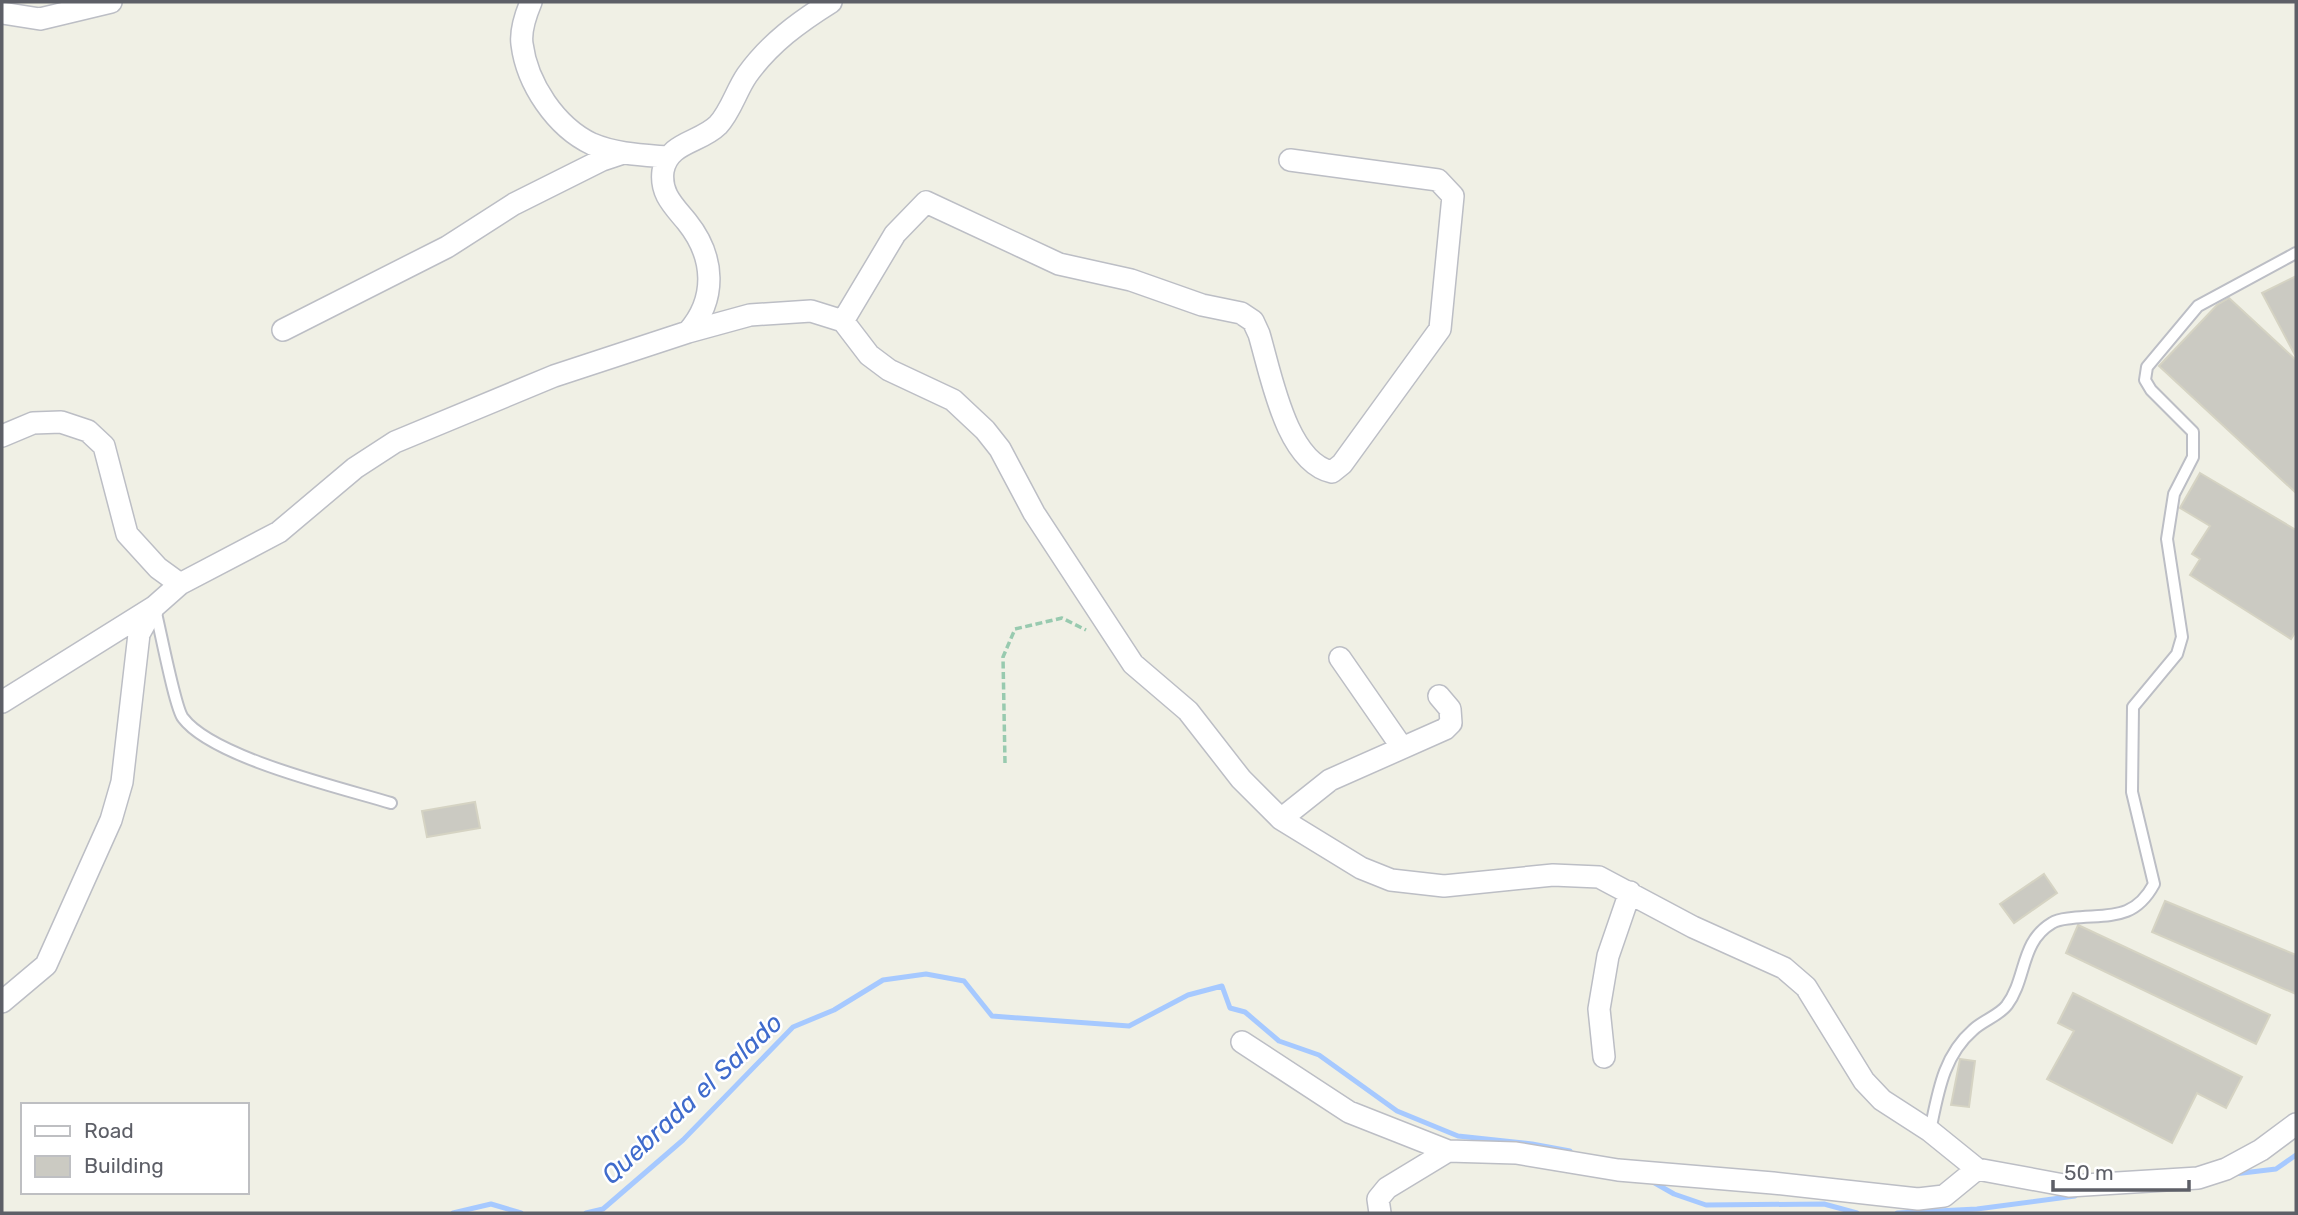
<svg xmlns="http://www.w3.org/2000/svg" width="2298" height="1215" font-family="Rubik,sans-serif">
	<rect width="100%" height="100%" fill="#f0f0e5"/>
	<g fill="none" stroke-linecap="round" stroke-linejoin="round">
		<path stroke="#a6c9ff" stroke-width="5" d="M2234,1174L2276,1169L2296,1155
			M1653,1182L1674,1194L1706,1205L1824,1204L1857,1213
			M453,1213L491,1204L521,1213
			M586,1213L603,1209L683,1140L793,1027L834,1010L883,980L926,974L964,981L992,1016L1129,1026L1188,995L1222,986L1230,1008L1245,1012L1279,1041L1319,1055L1397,1111L1458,1136L1532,1144L1570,1151
			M1897,1213L1977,1209L2075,1196"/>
	</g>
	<path fill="#cbcac2" stroke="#d5d3c3" stroke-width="2" d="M2296,276V357L2262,293Z
		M2229,298L2296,360V493L2159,366L2217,305Z
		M2200,473L2296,530V631L2291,639L2190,575L2200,559L2192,554L2210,526L2180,508Z
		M475,802L480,828L427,837L422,811Z
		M2044,874L2057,893L2014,923L2000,904Z
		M2165,901L2296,955V994L2152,932Z
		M2078,925L2270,1015L2256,1044L2066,953Z
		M2073,993L2242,1077L2226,1108L2197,1093L2172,1143L2047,1079L2074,1031L2058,1023Z
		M1960,1059L1975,1061L1969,1107L1951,1105Z"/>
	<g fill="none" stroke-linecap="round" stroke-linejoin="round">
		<defs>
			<path id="lane" d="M155,609C160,628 175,708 183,718C213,758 342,788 391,803
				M1930,1131C1938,1093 1943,1056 1973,1030C1982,1021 2000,1015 2007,1005C2027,978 2020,942 2052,923C2058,919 2065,919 2072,918C2109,914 2134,921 2154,884L2132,792L2133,707L2177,654L2182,637L2167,539L2174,494L2193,457V432L2151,390L2145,380L2147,367L2198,306L2296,253"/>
			<path id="street" d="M531,2C526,14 520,30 522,44C527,84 556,127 592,144C615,154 642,155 667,157
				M2,13L40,19L111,2
				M843,321L895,234L926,202L1059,264L1131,280L1202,305L1241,313L1253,321L1259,334C1271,374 1286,462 1332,472L1342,464L1440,329L1453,196L1438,180L1290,160
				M283,330L447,247L514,204L602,160L623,153
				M688,332L750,315L811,311L843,321L869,355L889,370L953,400L985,430L1000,449L1034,513L1133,664L1188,711L1241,779L1281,819L1361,868L1391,880L1444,886L1553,875L1599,877L1693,927L1784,968L1806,987L1864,1081L1882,1100L1930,1131L1977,1169L2069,1186L2198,1178L2226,1169L2261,1150L2296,1124
				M2,436L33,423L61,422L88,431L104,446L127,534L158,568L180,584
				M1340,658L1401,746
				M2,702L154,607
				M1281,819L1330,780L1445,729L1451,723L1450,709L1439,696
				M2,1002L46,965L111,820L122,782L139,634L154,607L180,584L279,532L355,468L395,442L554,376L688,332C717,299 715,257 687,222C674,206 660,194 663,171C668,142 700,143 718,125C731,111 736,91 747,75C770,43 799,22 831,2
				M1242,1042L1349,1112L1448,1151
				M1604,1057L1599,1009L1608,956L1630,892
				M1380,1213L1378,1199L1387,1188L1448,1151L1516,1153L1618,1170L1773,1183L1918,1199L1944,1196L1977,1169"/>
		</defs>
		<use href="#lane" stroke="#bcbec5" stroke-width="14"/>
		<use href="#street" stroke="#bcbec5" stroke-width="24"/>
		<path stroke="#98caaf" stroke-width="3.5" stroke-dasharray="7 3.5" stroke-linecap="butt" d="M1005,763L1003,657L1015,629L1062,618L1086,630"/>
		<use href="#lane" stroke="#fff" stroke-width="10"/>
		<use href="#street" stroke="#fff" stroke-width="21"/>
	</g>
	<g text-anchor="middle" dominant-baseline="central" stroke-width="5" stroke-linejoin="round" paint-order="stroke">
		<g font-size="26" font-style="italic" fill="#3f6bcc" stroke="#fff">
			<text transform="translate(692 1099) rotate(-43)">Quebrada el Salado</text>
		</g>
	</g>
	<rect width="2298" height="1215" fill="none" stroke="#5d5f67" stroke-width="7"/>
	<rect x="21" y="1103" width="228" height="91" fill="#ffffff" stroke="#bebfc2" stroke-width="2"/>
	<rect x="35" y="1126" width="35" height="10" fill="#ffffff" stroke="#bebfc2" stroke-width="2"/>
	<text x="84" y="1138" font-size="21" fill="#5d5f67">Road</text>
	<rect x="35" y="1156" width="35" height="21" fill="#cbcac2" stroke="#bebfc2" stroke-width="2"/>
	<text x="84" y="1173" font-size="21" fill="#5d5f67">Building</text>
	<path d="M2053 1180v10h136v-10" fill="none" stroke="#5d5f67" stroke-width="3.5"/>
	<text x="2064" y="1180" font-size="21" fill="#5d5f67" stroke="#ffffff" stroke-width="5" paint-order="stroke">50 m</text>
</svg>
